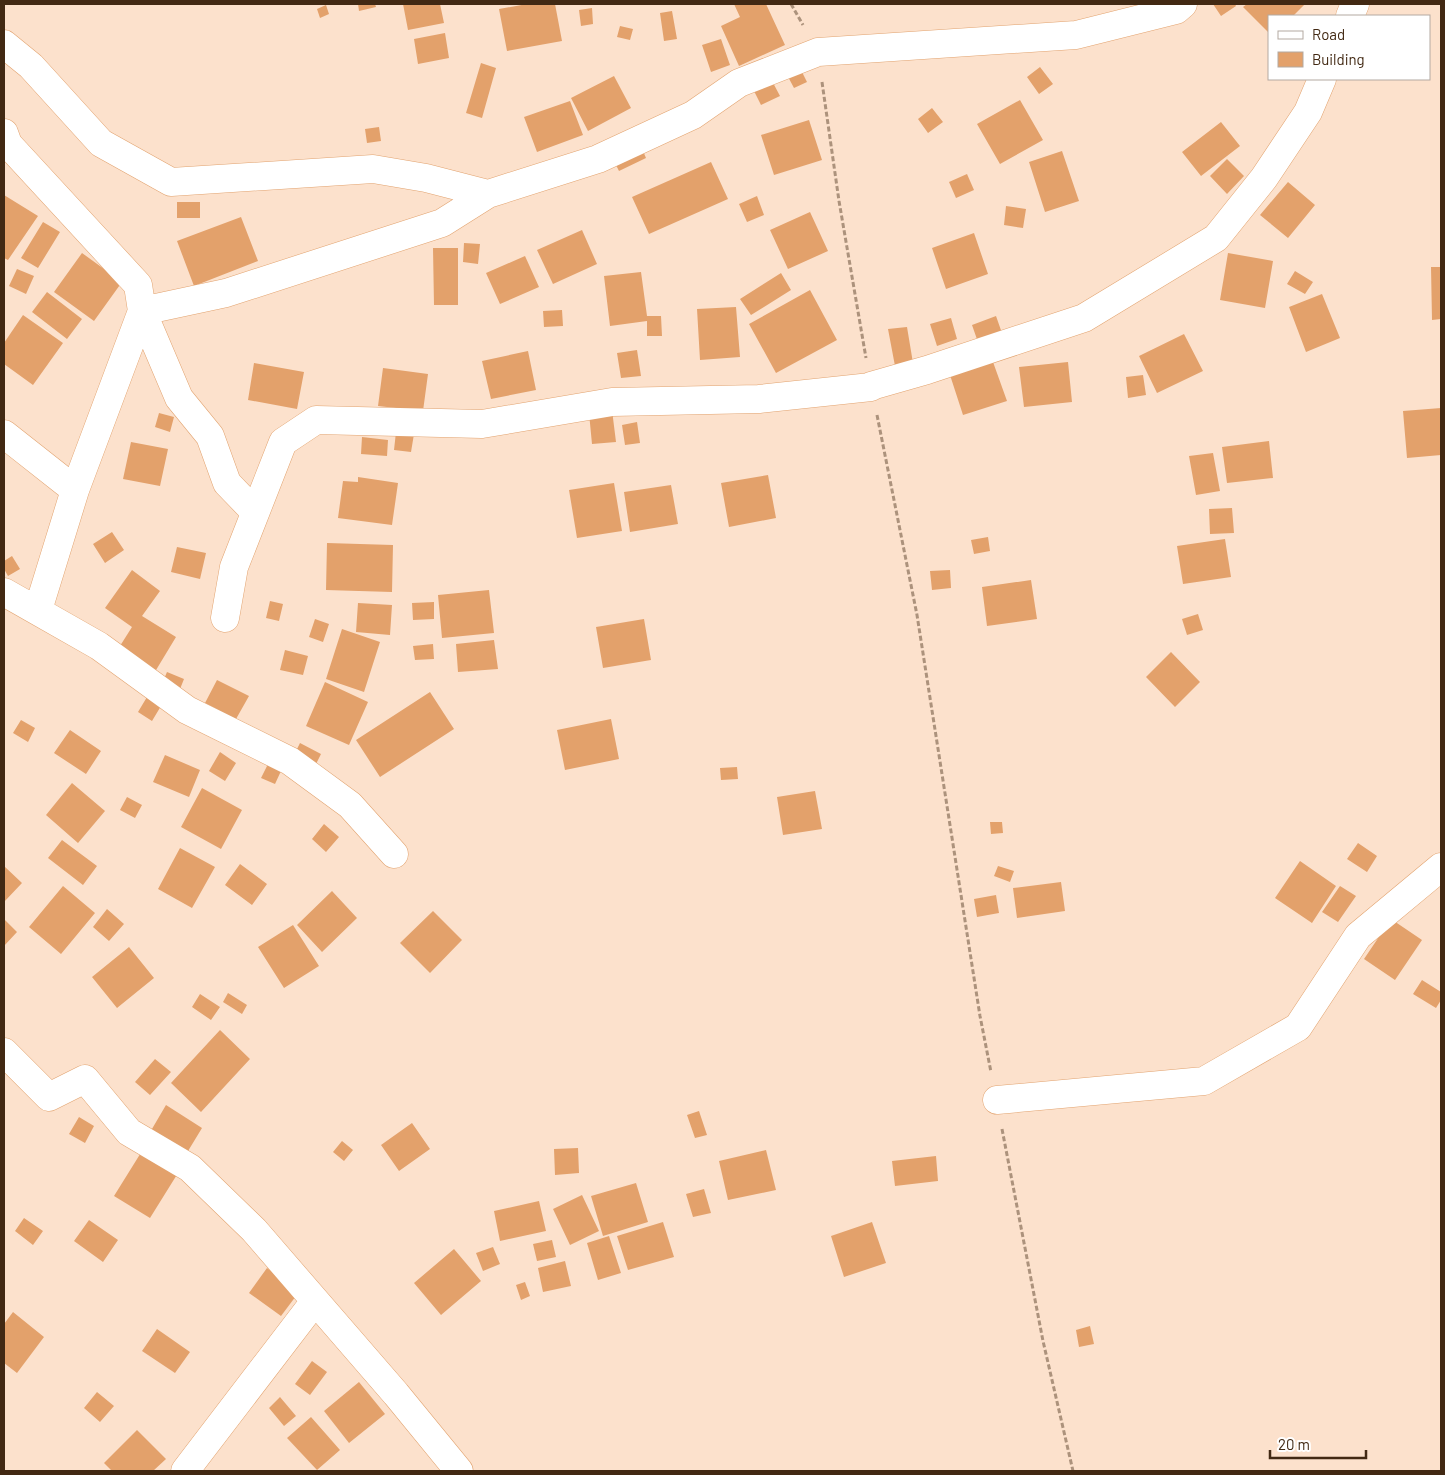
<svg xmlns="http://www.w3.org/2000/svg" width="1445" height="1475" font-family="Barlow,sans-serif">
	<rect width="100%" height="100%" fill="#fce1cc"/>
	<path fill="#e3a16b" d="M358,4H375L376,7L359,11Z
		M403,4H440L444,23L408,30Z
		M527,4H555L562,41L507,51L499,9Z
		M734,4H766L785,45L739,66L721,26L740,17Z
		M1213,4H1235L1236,6L1221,16Z
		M1247,4H1305L1293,16H1269V33L1243,7Z
		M326,5L329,14L320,18L317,9Z
		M592,8L593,24L581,26L579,10Z
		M672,11L677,39L664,41L660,13Z
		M620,26L633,29L630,40L617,37Z
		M445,33L449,58L418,64L414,39Z
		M721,39L730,65L711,72L702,45Z
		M481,63L496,68L482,118L466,113Z
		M799,66L807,82L794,88L786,73Z
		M1040,67L1053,84L1039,94L1027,77Z
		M614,76L631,108L588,131L571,98Z
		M771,79L780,96L761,105L753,89Z
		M1020,100L1043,140L1000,164L977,124Z
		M570,101L583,135L537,152L524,117Z
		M932,108L943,122L928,133L918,119Z
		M809,120L822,160L774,175L761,135Z
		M1221,122L1240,146L1201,176L1182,152Z
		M379,127L381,141L367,143L365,129Z
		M640,144L646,158L619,171L612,157Z
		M1062,151L1079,201L1045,212L1029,162Z
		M1227,159L1244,176L1227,194L1210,176Z
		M711,162L728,199L649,234L632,197Z
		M967,174L974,190L956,198L949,182Z
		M1288,182L1315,205L1288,238L1260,215Z
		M4,195L38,216L8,260L4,258Z
		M757,196L764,215L747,222L739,204Z
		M177,202H200V218H177Z
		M1006,206L1026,209L1023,228L1004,225Z
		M810,212L828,251L788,269L770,230Z
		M241,217L258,261L194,286L177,241Z
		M43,222L60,232L38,268L21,258Z
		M582,230L597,264L553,284L537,250Z
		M974,233L988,274L946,289L932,248Z
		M464,243L480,244L478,264L463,262Z
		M433,248H458V305H434Z
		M82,253L122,282L94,321L54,292Z
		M1228,253L1273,261L1265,308L1220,300Z
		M525,256L539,287L500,304L486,273Z
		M1431,267H1441V319L1432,320Z
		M17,269L34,276L26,294L9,286Z
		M1295,271L1313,282L1305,294L1287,284Z
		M641,272L647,316H661L662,336H647V321L610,326L604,276Z
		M781,273L791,290L751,315L740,299Z
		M810,290L837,340L776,373L749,324Z
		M47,292L82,319L67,339L32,312Z
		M1322,294L1340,338L1306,352L1289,307Z
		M736,307L740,357L700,360L697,309Z
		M562,310L563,326L544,327L543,311Z
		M23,315L63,343L33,385L4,364V343Z
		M996,316L1003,336L979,345L972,325Z
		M951,318L957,339L937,346L930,324Z
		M907,327L913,363L895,366L888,329Z
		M1184,334L1203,371L1157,393L1139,356Z
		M637,350L641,376L621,378L617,353Z
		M528,351L536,390L491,399L482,361Z
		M993,362L1007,401L963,415L950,375Z
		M1068,362L1072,402L1024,407L1019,367Z
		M254,363L304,372L297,409L248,400Z
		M383,368L428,374L423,411L378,406Z
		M1143,375L1146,395L1128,398L1126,377Z
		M1441,408V455L1407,458L1403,411Z
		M612,410L616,442L592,444L589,413Z
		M159,413L174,417L170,432L155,427Z
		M637,422L640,443L625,445L622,425Z
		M396,432L414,434L411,452L394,450Z
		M362,437L388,440L387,456L361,454Z
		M1269,441L1273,478L1227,483L1222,447Z
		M131,442L168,449L160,486L123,479Z
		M1213,453L1220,491L1196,495L1189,456Z
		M768,475L776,518L729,527L721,483Z
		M358,477L398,483L392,525L338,518L343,481L358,482Z
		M614,483L622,531L577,538L569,490Z
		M671,485L678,524L630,532L624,492Z
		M1232,508L1234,533L1210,534L1209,509Z
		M112,532L124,550L105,563L93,544Z
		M988,537L990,551L974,554L971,540Z
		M1225,539L1231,577L1183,584L1177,546Z
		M327,543L393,545L392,592L326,590Z
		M177,547L206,553L200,579L171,572Z
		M12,556L20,569L8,576L4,569V561Z
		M132,570L160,591L142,616L176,637L150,680L113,657L132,627L105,608Z
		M950,570L951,588L932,590L930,571Z
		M1031,580L1037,619L987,626L982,587Z
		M489,590L494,633L442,638L438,595Z
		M270,601L283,604L279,621L266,618Z
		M434,602V619L413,620L412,603Z
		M358,603L392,605L390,635L356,632Z
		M1198,614L1203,630L1187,635L1182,619Z
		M315,619L329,624L323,642L309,637Z
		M644,619L651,660L603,668L596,627Z
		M342,629L380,642L364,692L326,679Z
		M494,640L498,669L458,672L456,644Z
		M433,644L434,659L415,660L413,646Z
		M285,650L308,656L303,675L280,670Z
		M1171,652L1200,682L1175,707L1146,677Z
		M167,672L184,679L178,694L161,686Z
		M217,680L249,696L236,719L205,703Z
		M325,682L368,702L349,745L306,726Z
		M430,692L454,729L380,777L356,740Z
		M147,697L161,706L152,721L138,712Z
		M611,719L619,759L565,770L557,730Z
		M21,720L35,728L28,742L13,733Z
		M70,730L101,751L86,774L54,753Z
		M300,743L321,754L314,768L293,757Z
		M220,752L236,763L225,781L209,771Z
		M165,755L200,770L189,797L153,782Z
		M268,764L281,771L275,784L261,778Z
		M737,767L738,779L721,780L720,768Z
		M72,783L105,811L78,843L46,815Z
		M202,788L242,810L221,849L181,827Z
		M815,791L822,829L783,835L777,797Z
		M127,797L142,805L135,818L120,810Z
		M990,822H1002L1003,833L991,834Z
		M324,824L339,837L326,852L312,839Z
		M62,840L97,866L83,885L48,858Z
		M1358,843L1377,856L1367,872L1347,859Z
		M180,848L215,867L192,908L158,889Z
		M1300,861L1336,886L1312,923L1275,898Z
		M240,864L267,884L252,905L225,885Z
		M4,866L22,883L4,902Z
		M998,866L1014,871L1010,882L994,876Z
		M1061,882L1065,911L1017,918L1013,888Z
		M63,886L95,913L61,954L29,927Z
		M1340,886L1356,896L1338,922L1322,912Z
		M332,891L357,918L322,952L297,925Z
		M996,895L999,913L977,917L974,899Z
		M107,909L124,924L109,941L93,927Z
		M433,911L462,940L430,973L400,943Z
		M4,919L17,932L4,946Z
		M1391,919L1422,940L1395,980L1364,959Z
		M293,925L319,966L284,988L258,947Z
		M129,947L154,978L117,1008L92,977Z
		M1422,980L1441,992V1000L1436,1008L1413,994Z
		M228,993L247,1005L242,1014L223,1002Z
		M200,994L220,1007L211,1020L192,1007Z
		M220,1030L250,1059L201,1112L171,1083Z
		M155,1059L171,1072L150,1095L135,1082Z
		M166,1105L202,1128L185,1156L149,1134Z
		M699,1111L707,1135L695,1138L687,1115Z
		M79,1117L94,1126L85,1143L69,1134Z
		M412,1123L430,1149L399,1171L381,1145Z
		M342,1141L353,1150L344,1161L333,1152Z
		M578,1148L579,1173L555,1175L554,1149Z
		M766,1150L776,1190L728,1200L719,1161Z
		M142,1151L178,1173L150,1218L114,1196Z
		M936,1156L938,1181L895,1186L892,1161Z
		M636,1183L648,1222L603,1236L591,1196Z
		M704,1189L711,1213L693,1217L686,1194Z
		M582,1195L599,1231L570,1245L553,1209Z
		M539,1201L546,1231L500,1241L494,1211Z
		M24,1218L43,1231L33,1245L15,1231Z
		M89,1220L118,1240L103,1262L74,1241Z
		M663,1222L674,1257L628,1270L617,1236Z
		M872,1222L886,1263L844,1277L831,1236Z
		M609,1236L621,1273L598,1280L587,1243Z
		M552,1240L556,1257L537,1261L533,1244Z
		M493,1247L500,1264L483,1271L476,1253Z
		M454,1249L481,1281L441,1315L414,1283Z
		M565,1261L571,1286L543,1292L538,1268Z
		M267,1268L299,1292L281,1316L249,1293Z
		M525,1282L530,1296L521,1300L516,1285Z
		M13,1312L44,1337L17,1373L4,1363V1324Z
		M1090,1326L1094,1344L1079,1347L1076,1330Z
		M157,1329L190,1352L175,1373L142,1351Z
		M312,1361L327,1372L310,1395L295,1384Z
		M359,1382L385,1414L349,1443L324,1411Z
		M97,1392L114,1406L100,1422L84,1408Z
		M280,1397L296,1416L284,1426L269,1408Z
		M311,1417L340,1450L317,1470L287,1438Z
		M137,1430L166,1459L153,1471H112L104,1463Z"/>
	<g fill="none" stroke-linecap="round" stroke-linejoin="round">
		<defs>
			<path id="minor" d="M1350,16L1355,4
				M4,44L31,66L101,143L171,182L373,169L426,178L488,194
				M4,133L8,144L138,285L142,311L75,490L38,610
				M871,386L927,370L1084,318L1216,238L1264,178L1308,112L1322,79
				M4,434L75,490
				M255,512L227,483L210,436L179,398L142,311L226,293L442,223L488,194L598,159L693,115L739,83L818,52L1076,35L1176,10L1183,4
				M4,592L99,646L187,710L290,761L350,805L394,854
				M225,618L234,567L283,442L316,420L482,424L612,402L759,399L871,387
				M4,1052L49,1097L85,1079L129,1132L190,1168L254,1230L396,1394L459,1471
				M997,1100L1204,1081L1298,1027L1358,936L1441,867
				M185,1471L315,1301"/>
		</defs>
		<use href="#minor" stroke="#e2a36f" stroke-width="29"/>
		<path stroke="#ac927c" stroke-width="3" stroke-dasharray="5 2.5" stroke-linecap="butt" d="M791,4L803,25
			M822,82L839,201L866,358
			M877,415L917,615L980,1016L991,1072
			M1002,1129L1043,1341L1073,1471"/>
		<use href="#minor" stroke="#fff" stroke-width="28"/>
	</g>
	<rect width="1445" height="1475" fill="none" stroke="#422913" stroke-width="10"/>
	<rect x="1268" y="15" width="162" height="65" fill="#ffffff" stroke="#b3a9a1"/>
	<rect x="1278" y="31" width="25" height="8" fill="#ffffff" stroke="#b3a9a1"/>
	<text x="1312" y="40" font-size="15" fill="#422913">Road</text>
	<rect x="1278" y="52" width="25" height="15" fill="#e3a16b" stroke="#b3a9a1"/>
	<text x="1312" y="65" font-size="15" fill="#422913">Building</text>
	<path d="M1270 1450v8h96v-8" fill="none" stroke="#422913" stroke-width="2.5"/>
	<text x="1278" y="1450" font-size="15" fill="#422913" stroke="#ffffff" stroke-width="4" paint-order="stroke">20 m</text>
</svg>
